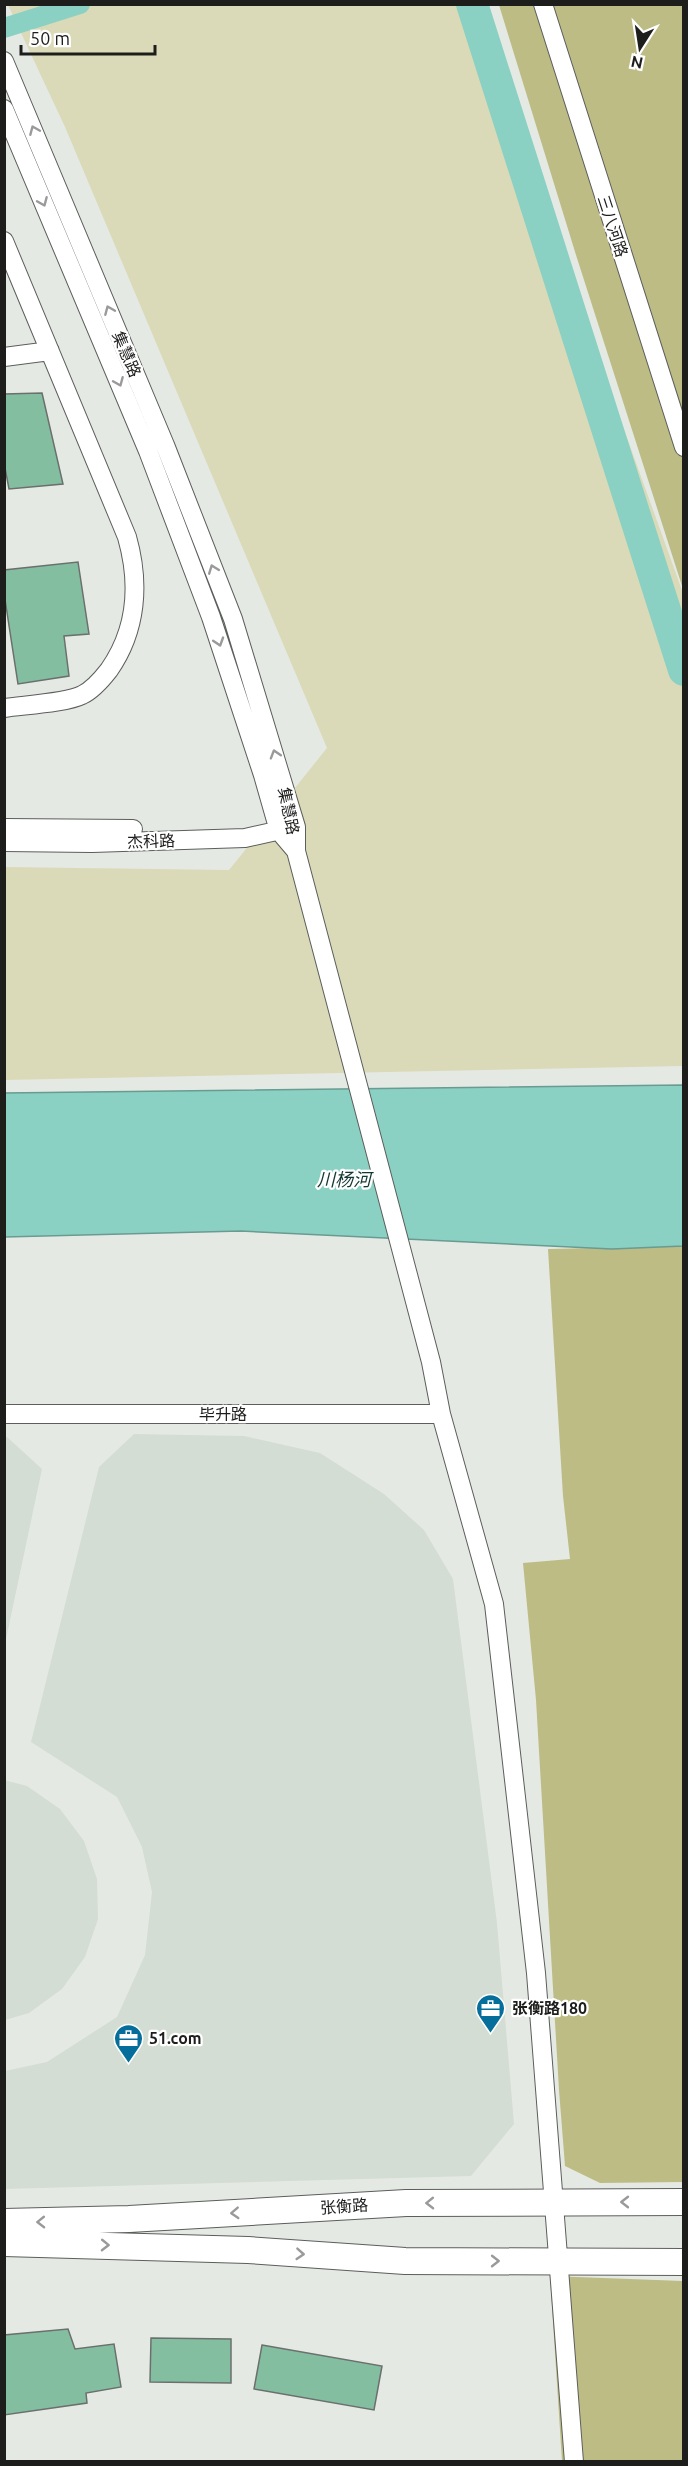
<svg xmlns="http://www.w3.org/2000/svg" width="688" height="2466" font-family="Ubuntu,'Noto Sans SC',sans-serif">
	<rect width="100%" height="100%" fill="#e5e9e4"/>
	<path fill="#d3ddd3" d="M134,1434L244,1436L320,1453L384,1494L424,1530L453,1579L497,1923L514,2124L471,2176L5,2189V2071L47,2062L117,2017L145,1955L152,1892L142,1847L117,1797L31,1742L99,1467Z
		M4,1437H7L42,1469L5,1644Z
		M4,1780L27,1786L60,1809L84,1841L97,1879L98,1919L85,1957L62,1989L29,2013L5,2020Z"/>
	<path fill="#dadab8" d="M8,5H471L683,593V1066L5,1080L4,867L229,870L327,748L65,127Z"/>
	<path fill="#bdbc85" d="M499,5H683V589L576,255Z
		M683,1246V2182L600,2183L565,2166L559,2090L536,1700L523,1563L570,1559L563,1496L548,1249Z
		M550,2276L683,2281V2461H562Z"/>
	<path fill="#8ad1c3" stroke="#699b91" stroke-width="1.5" d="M683,1085V1246L612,1249L241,1231L5,1237L4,1093Z"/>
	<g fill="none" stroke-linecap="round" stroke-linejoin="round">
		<path stroke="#8ad1c3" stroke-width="20" d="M4,28L80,4"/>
		<path stroke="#8ad1c3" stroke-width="32" d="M472,4L684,670"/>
	</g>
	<path fill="#84bea1" stroke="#6b706d" stroke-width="1.5" d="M42,393L63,484L9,489L4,463V394Z
		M78,562L89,634L64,636L69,676L18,684L4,593V570Z
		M68,2329L75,2349L114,2344L121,2387L86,2393L87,2403L4,2415V2335Z
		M151,2338L231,2339V2383L150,2382Z
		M262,2345L382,2366L374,2410L254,2389Z"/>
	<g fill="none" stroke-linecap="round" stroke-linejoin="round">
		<defs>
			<path id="street" d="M543,4L684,447
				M4,61L165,445L233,619L296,827V851L431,1362L441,1414L494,1604L536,1973L574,2462
				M4,109L148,451L211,617L263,775L279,831L296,851
				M4,241L127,537C140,583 137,630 109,670C102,679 93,690 82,695C66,703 24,705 4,708
				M4,357L50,351
				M4,828L133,829
				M4,842L92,843L245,838L290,828
				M4,1414H441"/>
			<path id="secondary" d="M4,2222L129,2219L406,2203L684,2202
				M4,2243L248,2250L405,2261L684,2262"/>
		</defs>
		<use href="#street" stroke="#5b5e5b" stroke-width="20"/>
		<use href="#secondary" stroke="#5b5e5b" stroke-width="28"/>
		<use href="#street" stroke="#fff" stroke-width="18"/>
		<use href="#secondary" stroke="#fff" stroke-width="26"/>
	</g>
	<defs><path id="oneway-chevron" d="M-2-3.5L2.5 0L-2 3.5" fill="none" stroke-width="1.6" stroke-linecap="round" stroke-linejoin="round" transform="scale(1.5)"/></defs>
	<g stroke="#999a99">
		<use href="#oneway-chevron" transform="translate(34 130) rotate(-113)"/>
		<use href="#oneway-chevron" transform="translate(43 202) rotate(67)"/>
		<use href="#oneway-chevron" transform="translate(109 310) rotate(-113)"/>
		<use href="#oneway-chevron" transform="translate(119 382) rotate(67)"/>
		<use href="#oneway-chevron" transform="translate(213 569) rotate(-111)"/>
		<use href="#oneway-chevron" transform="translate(219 642) rotate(72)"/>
		<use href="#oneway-chevron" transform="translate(275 754) rotate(-107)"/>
		<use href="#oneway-chevron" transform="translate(625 2202) rotate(-180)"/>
		<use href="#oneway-chevron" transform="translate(430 2203) rotate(179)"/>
		<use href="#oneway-chevron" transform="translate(235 2213) rotate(177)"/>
		<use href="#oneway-chevron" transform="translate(41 2222) rotate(179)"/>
		<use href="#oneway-chevron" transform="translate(105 2245) rotate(1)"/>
		<use href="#oneway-chevron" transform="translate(300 2254) rotate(4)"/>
		<use href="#oneway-chevron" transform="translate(495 2261)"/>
	</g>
	<defs>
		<symbol id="office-pin" viewBox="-11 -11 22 30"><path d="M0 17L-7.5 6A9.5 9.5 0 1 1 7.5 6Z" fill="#066e9b" stroke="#fff"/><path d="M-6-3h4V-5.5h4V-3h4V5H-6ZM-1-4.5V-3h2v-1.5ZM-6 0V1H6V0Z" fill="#fff"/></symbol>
	</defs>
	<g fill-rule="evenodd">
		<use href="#office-pin" x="474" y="1992" width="33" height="45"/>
		<use href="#office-pin" x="112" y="2022" width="33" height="45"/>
	</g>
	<g text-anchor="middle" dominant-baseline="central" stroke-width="4.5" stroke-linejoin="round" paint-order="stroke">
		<g font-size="16" fill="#1d1e1c" stroke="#fff">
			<text transform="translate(613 226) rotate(72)">三八河路</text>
			<text transform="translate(127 354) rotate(67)">集慧路</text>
			<text transform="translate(289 811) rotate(78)">集慧路</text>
			<text transform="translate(151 841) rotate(-2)">杰科路</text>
			<text x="223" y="1414">毕升路</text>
			<text transform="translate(344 2206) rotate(-4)">张衡路</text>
		</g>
		<g font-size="16" font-weight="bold" fill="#1d1e1c" stroke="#fff" text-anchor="start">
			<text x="512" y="2008">张衡路180</text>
			<text x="149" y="2038">51.com</text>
		</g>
		<g font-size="18" font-style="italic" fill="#143731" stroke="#fff">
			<text x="344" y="1179">川杨河</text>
		</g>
	</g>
	<rect width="688" height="2466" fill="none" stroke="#1d1e1c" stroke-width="12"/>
	<g transform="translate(640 48) rotate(192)" stroke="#ffffff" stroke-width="4.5" paint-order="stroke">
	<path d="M0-4.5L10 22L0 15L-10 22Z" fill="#1d1e1c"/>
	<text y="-9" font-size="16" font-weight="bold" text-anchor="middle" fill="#1d1e1c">N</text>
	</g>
	<path d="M21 45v9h134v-9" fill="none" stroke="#1d1e1c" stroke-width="3"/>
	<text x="30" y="45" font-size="18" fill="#1d1e1c" stroke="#ffffff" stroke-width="4.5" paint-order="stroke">50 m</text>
</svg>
